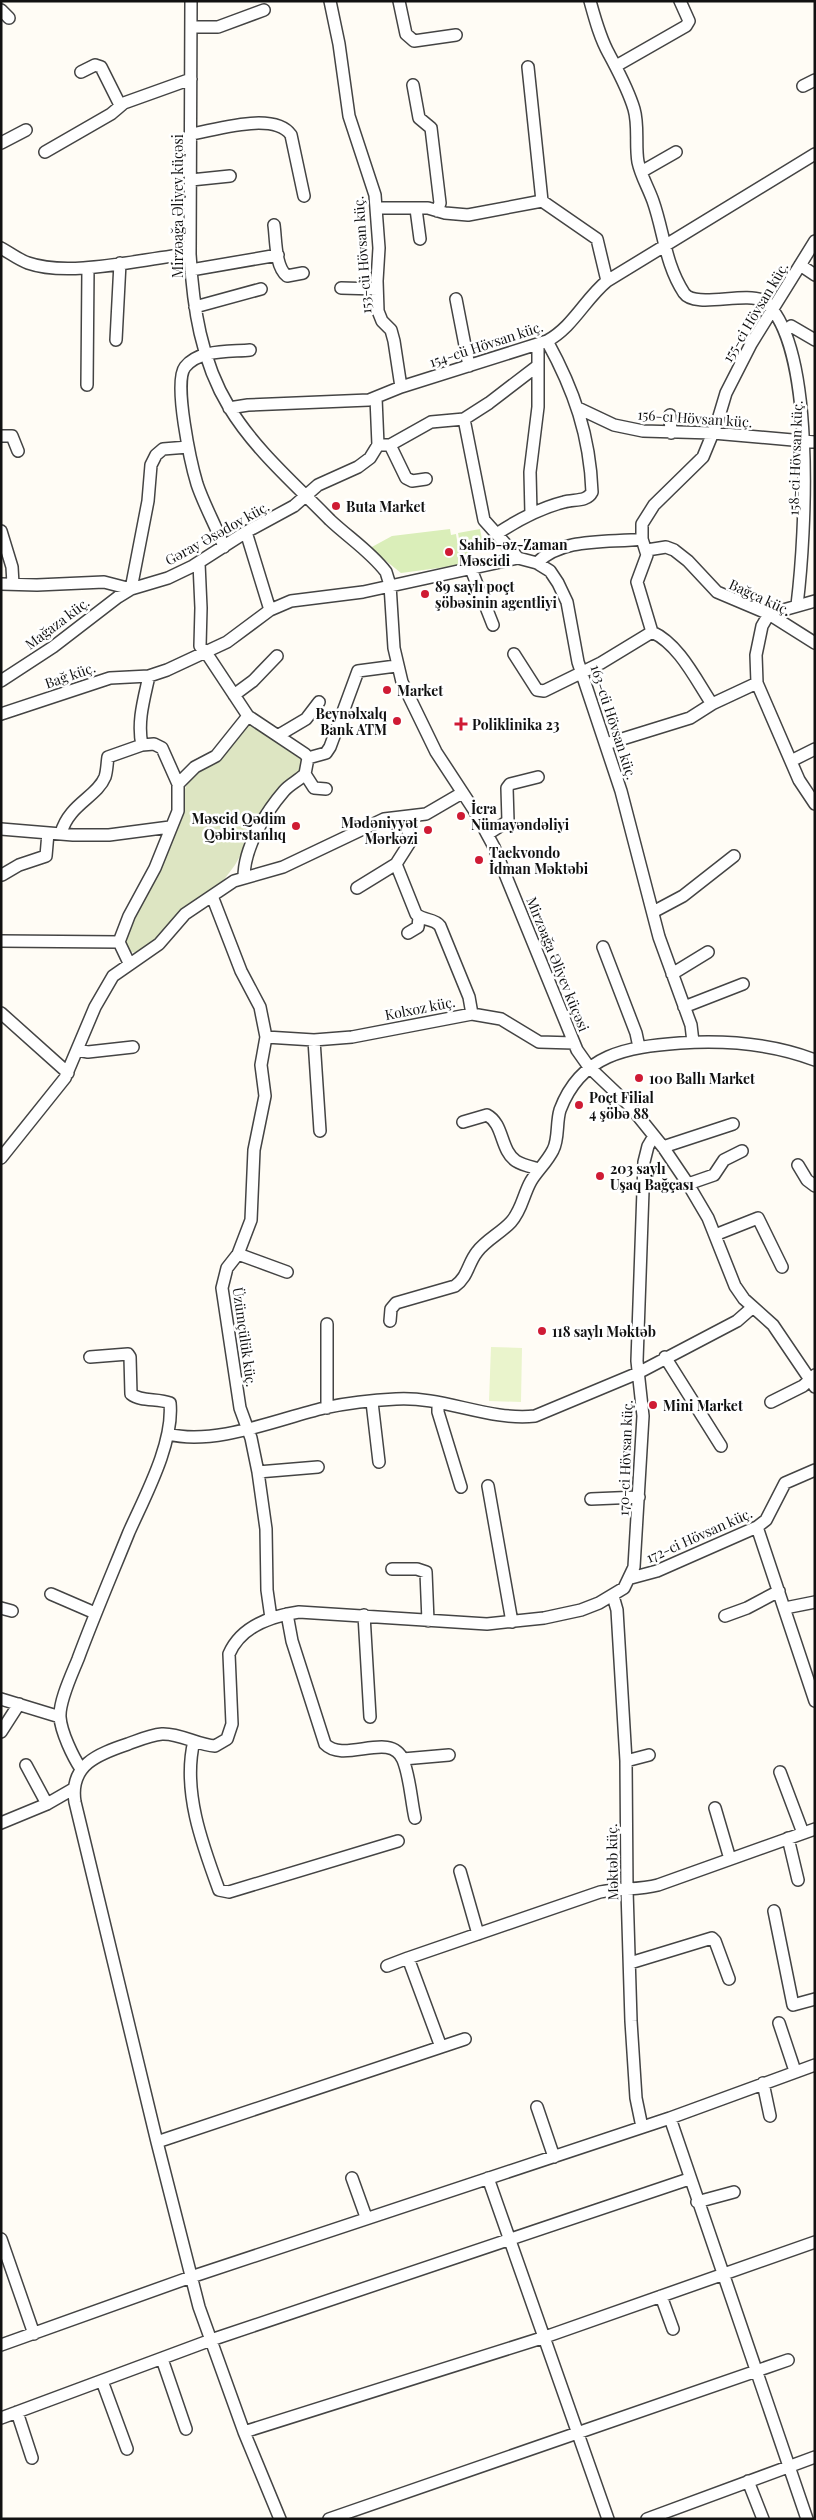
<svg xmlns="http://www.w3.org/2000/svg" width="816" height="2520" font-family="'Playfair Display',serif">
	<rect width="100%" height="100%" fill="#fffcf5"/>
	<path fill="#daeeb9" d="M450,529L451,535L456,534L461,565L401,573L370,548L392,536Z
		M480,529L482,539L463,562L458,533Z"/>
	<path fill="#dde5c2" d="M246,725H253L302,758L301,773L279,787L235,865L220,885L176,915L157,943L139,954L128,951L124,943L189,779Z"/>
	<path fill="#eaf4cc" d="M491,1347L522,1348L521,1402L489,1401Z"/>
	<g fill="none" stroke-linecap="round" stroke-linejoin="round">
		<defs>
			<path id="minor" d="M191,1L190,254C193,307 201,361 229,407C255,450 295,484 330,520C348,537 371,552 386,572L390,585L394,648L402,682L436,752L474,810L494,847L577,1050L589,1067L630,1106L663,1147L688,1184L708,1218L735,1286L744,1299L773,1325L815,1387
				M330,1L339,44L349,116L375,195L379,248L377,281L378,311L382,321L391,330L394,341L401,387
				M399,1L406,34L414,41L456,35
				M590,1C595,19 600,38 609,54C619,73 628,89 634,109C639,126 635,145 638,162C641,176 648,187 653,201C664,232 665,264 684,293C695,309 745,291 764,301C816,343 806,532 797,605
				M1,10L9,18
				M191,27H218L264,10
				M616,66L686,26L689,21L680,1
				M528,67L542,201
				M81,72L95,65L101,67L120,105
				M413,85L419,118L431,128L440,203L437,211
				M803,86L815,80
				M191,134C216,130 274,111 291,135L304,196
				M1,143L26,130
				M45,152L111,114L124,103L191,79
				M641,172L676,152
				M191,180L230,176
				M376,208H428L445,213L468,215L542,201L597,239L607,281
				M416,209L420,239
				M274,225C276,239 275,267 287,276L303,273
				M1,248C10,253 19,260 28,263C71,278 144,258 190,254
				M800,265L815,275
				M191,270L278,255
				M341,288L377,289
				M456,299L469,366
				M195,307L261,289
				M791,326L815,340
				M116,340L120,263
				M87,385L88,268
				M229,408L248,405L369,400L401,387L547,341C573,327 585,299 607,281L815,154
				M578,408L614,425L643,431L713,433L815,442
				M670,415L671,433
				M464,419L484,520L518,558
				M1,436H12L18,451
				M378,445H390L431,422L464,419L489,403L536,367
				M390,445L406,478L412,481L426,479
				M531,514L530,472L538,407V344
				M1,531L12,567L13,584
				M246,532L270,610
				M498,533C518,520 540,508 564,502C574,499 587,502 592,492C590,436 574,390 547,341
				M224,547C216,526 204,505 197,484C191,464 173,382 185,367C199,349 230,352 250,350
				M647,550L666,547L674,550L688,561L717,592L769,614L815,643
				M199,563L201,608L200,646L209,657L248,716L305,754L308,758L305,774C298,781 290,784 284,791C265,813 244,848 244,877
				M537,563C562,537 609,543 642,539
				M471,569L493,625
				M1,584L37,585L104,582L131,589
				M131,589L148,501L151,465L156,455L163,449L188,447
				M815,601L769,614L762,626L756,655L757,683L799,780L815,804
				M514,654L537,690L544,691L601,663L652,632
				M1,681L53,647L118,597L131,589L168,578L193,566L246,532L294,506L318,485L358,467L370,458L378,445L376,398
				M234,695L253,681L277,656
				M712,704C696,680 679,644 652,632L637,582L647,555L642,539V524L654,505L703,457L717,423L726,393L751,344L815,241
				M1,714L110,678L149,676
				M279,735L306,719L319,702
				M606,744L690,718L712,704L757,683
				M308,758L326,753L330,747L358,671L396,666
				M791,761L815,749
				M305,774L314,788L326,789
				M178,784L195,767L216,756L248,716
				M406,817L410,842L396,864L416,914C423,921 434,918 440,926L469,997L472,1014
				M1,829L73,835H109L170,827
				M61,833C69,804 97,797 105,777C107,771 107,763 108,757L142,745
				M488,834L508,821L507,788L510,784L538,777
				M2,875L19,865L46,856L48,833
				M357,888L396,864
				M212,896L241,971L260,1007L266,1037L261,1065L265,1096L254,1150L251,1220L238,1254L227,1268L222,1288L240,1408L251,1438L258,1472L266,1529L267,1590L271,1618
				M653,912L683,896L734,856
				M408,933L418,927L419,917
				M1,941L119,942L129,916L155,868L178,811V784L162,748L154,744L142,745C137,722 144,699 149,676L167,670L227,642L270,610L291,601L363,592L518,558L537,563L550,571L558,583L567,602L578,662L621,791L659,937L691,1025L693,1042
				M119,942L129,963
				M603,947L636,1033L639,1047
				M672,974L708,952
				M684,1007L743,984
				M1,1013L68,1073
				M266,1037L314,1040L352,1037L472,1014L501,1019L539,1042L574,1043
				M314,1040L320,1131
				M77,1050L88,1052L133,1047
				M463,1122L487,1115C504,1124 500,1150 516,1161C522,1165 532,1167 539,1169
				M663,1147L733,1124
				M1,1158L65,1078L95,1007L113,976L159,944L185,914L234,881L283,867L384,819L426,814L462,793
				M798,1165L807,1180L815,1186
				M688,1184L714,1175L724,1160L742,1151
				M715,1235L758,1218L782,1267
				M238,1254L287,1272
				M390,1321L391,1309L396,1303L455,1286C468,1277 468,1263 477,1252C486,1240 501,1233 511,1222C522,1210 523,1195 531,1181C537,1171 547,1162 553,1150C559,1139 556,1123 560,1110C581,1054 627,1047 680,1043C725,1040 773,1044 815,1060
				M665,1357L721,1446
				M372,1402L379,1462
				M771,1402L803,1386L815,1375
				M438,1403V1412L461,1487
				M327,1408V1324
				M168,1434C215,1446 278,1419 324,1408C347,1403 373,1400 396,1399C443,1396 488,1421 535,1416L638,1373L737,1321L753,1307
				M258,1472L318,1467
				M488,1486L512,1622
				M591,1499L639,1497
				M757,1527L815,1701
				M392,1569H417L426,1572L428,1621
				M631,1578L657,1571L757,1527L766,1520L785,1483L815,1470
				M51,1594L95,1613
				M613,1596L617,1610L626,1761L627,1890L631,2021L636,2098L642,2127
				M1,1608L12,1611
				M785,1608L815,1602
				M287,1614L292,1641L325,1744C344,1764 391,1730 403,1760C410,1777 411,1800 415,1818
				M364,1615L370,1717
				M725,1616L747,1608L779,1591
				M1,1699L60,1717
				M1,1732L19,1704
				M194,1741C182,1790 202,1844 219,1890L229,1892L398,1841
				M403,1759L449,1755
				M626,1761L649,1755
				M26,1765L47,1804
				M81,1769C73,1757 61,1732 60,1717C59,1701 72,1674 78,1659C94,1616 112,1574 129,1532C145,1496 174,1443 170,1403C158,1398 141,1402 131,1394L130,1357L128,1354L90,1357
				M780,1772L803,1833
				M715,1808L730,1859
				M1,1823L47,1804L73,1789
				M788,1838L798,1880
				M460,1871L478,1934
				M774,1911L793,2005L815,1999
				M630,1963L712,1938L715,1941L729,1979
				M387,1966L408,1958
				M779,2023L795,2071
				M441,2047L465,2039
				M763,2083L770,2116
				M537,2107L554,2157
				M670,2118L807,2519
				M157,2142L441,2047L408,1958L600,1892C620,1888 639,1890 658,1885L815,1829
				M352,2178L366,2217
				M488,2178L608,2519
				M697,2202L734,2192
				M1,2239L34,2334
				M661,2296L673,2329
				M1,2345L191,2277L670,2118L815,2065
				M162,2359L186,2429
				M102,2381L127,2449
				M17,2412L32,2458
				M1,2418L211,2340L689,2179
				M244,2432L545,2337L815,2242
				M748,2481L763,2519
				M280,2519L244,2432L199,2307L157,2142L75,1802C69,1765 98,1754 128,1744C139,1740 150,1735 162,1734C180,1733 197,1745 215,1746L227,1739L232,1724L229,1654C241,1626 271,1616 299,1612L487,1624L544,1618L581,1610L599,1603L624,1588L634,1567L643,1416L637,1361L644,1162L648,1146L654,1136
				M329,2519L788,2360
				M647,2519L815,2457"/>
		</defs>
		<use href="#minor" stroke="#444" stroke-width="14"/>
		<use href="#minor" stroke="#fff" stroke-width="11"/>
	</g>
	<g fill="#cf1b34" stroke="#fff" stroke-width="2">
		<circle cx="336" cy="506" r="5"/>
		<circle cx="449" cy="552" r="5"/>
		<circle cx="425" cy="594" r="5"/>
		<circle cx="387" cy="690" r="5"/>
		<circle cx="397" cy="721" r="5"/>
		<path d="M458.5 716.5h5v5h5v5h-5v5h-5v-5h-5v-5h5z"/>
		<circle cx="461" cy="816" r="5"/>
		<circle cx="296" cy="826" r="5"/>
		<circle cx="428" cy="830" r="5"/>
		<circle cx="479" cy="860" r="5"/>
		<circle cx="639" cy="1078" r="5"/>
		<circle cx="579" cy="1105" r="5"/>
		<circle cx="600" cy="1176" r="5"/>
		<circle cx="542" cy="1331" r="5"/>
		<circle cx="653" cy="1405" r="5"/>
	</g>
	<g text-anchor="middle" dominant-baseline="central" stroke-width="5" stroke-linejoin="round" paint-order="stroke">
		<g font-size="14" fill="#111" stroke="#fff">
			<text transform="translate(177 206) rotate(-90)">Mirzəağa Əliyev küçəsi</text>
			<text transform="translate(362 255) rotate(-94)">153-cü Hövsan küç.</text>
			<text transform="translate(755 312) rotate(-59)">155-ci Hövsan küç.</text>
			<text transform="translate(486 344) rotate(-18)">154-cü Hövsan küç.</text>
			<text transform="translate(695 418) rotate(4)">156-cı Hövsan küç.</text>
			<text transform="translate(795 458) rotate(-88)">158-ci Hövsan küç.</text>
			<text transform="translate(217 533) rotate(-29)">Gəray Əsədov küç.</text>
			<text transform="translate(760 597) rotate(25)">Bağça küç.</text>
			<text transform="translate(57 623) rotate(-37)">Mağaza küç.</text>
			<text transform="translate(70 675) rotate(-19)">Bağ küç.</text>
			<text transform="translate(614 722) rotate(72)">163-cü Hövsan küç.</text>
			<text transform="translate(558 964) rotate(68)">Mirzəağa Əliyev küçəsi</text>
			<text transform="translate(420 1008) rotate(-11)">Kolxoz küç.</text>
			<text transform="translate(245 1337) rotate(82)">Üzümçülük küç.</text>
			<text transform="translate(625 1458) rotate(-88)">170-ci Hövsan küç.</text>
			<text transform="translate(699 1535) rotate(-24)">172-ci Hövsan küç.</text>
			<text transform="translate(612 1862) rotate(-91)">Məktəb küç.</text>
		</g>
		<g font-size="14" font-weight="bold" fill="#111" stroke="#fff" text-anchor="start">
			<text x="346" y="506">Buta Market</text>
			<text x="459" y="544">Sahib-əz-Zaman<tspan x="459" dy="16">Məscidi</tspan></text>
			<text x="435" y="586">89 saylı poçt<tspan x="435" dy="16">şöbəsinin agentliyi</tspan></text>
			<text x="397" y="690">Market</text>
			<text x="387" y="713" text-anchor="end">Beynəlxalq<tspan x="387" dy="16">Bank ATM</tspan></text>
			<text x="472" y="724">Poliklinika 23</text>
			<text x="471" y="808">İcra<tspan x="471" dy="16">Nümayəndəliyi</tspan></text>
			<text x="286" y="818" text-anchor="end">Məscid Qədim<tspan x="286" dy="16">Qəbirstanlıq</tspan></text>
			<text x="418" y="822" text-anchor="end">Mədəniyyət<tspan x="418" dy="16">Mərkəzi</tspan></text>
			<text x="489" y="852">Taekvondo<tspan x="489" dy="16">İdman Məktəbi</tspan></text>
			<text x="649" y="1078">100 Ballı Market</text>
			<text x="589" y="1097">Poçt Filial<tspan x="589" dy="16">4 şöbə 88</tspan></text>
			<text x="610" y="1168">203 saylı<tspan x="610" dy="16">Uşaq Bağçası</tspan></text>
			<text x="552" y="1331">118 saylı Məktəb</text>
			<text x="663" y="1405">Mini Market</text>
		</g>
	</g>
	<rect width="816" height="2520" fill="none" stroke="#111111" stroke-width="5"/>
</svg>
